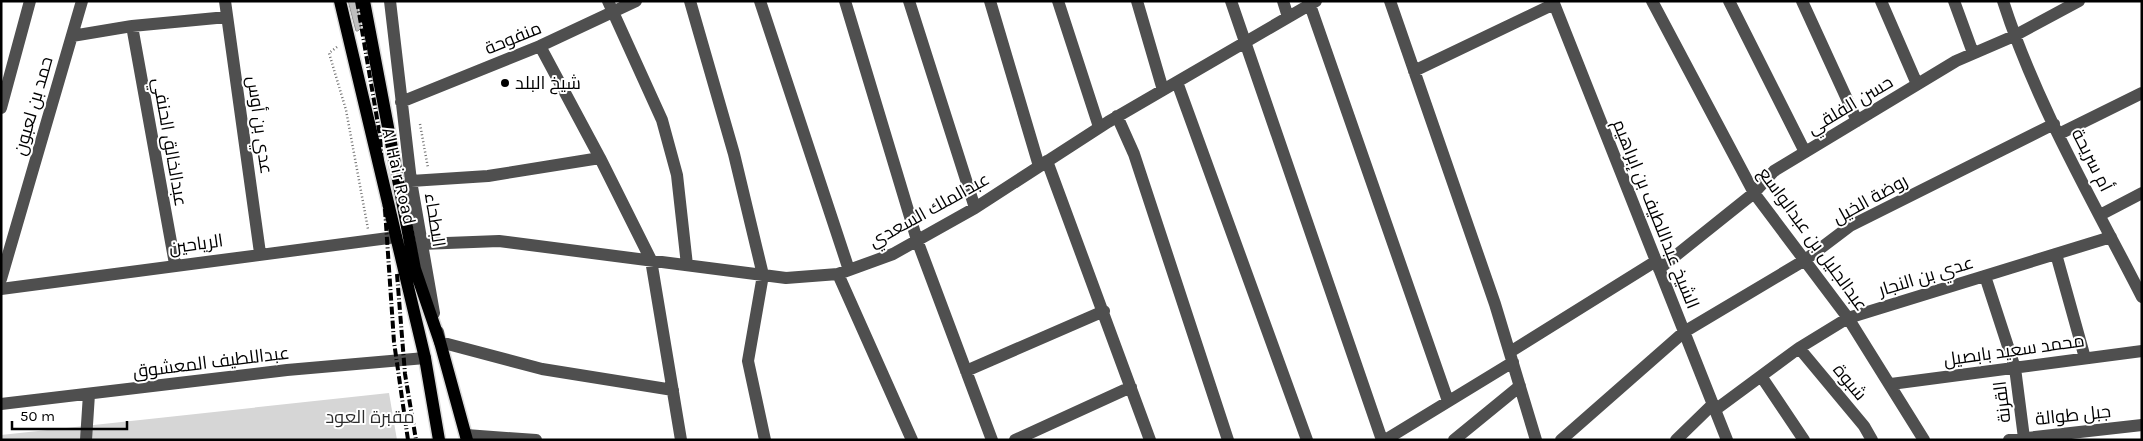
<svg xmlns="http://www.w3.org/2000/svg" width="2143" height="441" font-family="Karla,Cairo,sans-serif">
	<rect width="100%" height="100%" fill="#fff"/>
	<path fill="#d6d6d6" d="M389,393L397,440H1V435Z"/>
	<path fill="#bfbfbf" stroke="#939393" d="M348,1H356L361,28L358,31H356Z"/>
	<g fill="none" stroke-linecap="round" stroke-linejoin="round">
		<defs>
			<path id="major" d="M340,1L425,358L439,440
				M364,1L415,269L440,342L467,440"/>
		</defs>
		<use href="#major" stroke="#dbdbdb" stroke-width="15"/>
		<path stroke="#717171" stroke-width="2.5" stroke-dasharray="1 2.5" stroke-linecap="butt" d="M337,47L329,53L346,110L368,229
			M420,124L428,168"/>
		<path stroke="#4f4f4f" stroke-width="12" d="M225,1L260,253
			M390,1L411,181L434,313
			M608,1L662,120L677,175L687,265
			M690,1L734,154L763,275L748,361L765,440
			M760,1L849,270
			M845,1L917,240L992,440
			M909,1L975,208
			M990,1L1039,166
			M1058,1L1099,127
			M1137,1L1163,90
			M1231,1L1382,440
			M1283,1L1288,17
			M1390,1L1495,304L1536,440
			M1553,1L1727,440
			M1652,1L1754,193L1848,318L1924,440
			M1729,1L1805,152
			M1802,1L1857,121
			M1881,1L1917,84
			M1954,1L1973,53
			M2003,1C2036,104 2093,201 2142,297
			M1310,5L1448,401
			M132,26L175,264
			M72,36L132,26L227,17
			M540,46L600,158L651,260L681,440
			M1414,71L1554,4
			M1177,82L1307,440
			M401,102L540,46L636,1
			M1,108L30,1
			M1117,116L1134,154L1228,440
			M2059,134L2142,93
			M1047,161L1150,440
			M411,181L488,176L600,158
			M2100,215L2142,193
			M421,244L499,241L786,278L838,274L893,254L975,208L1108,122L1316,1
			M2056,254L2085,358
			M1659,269L1754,193L1774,171L1956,61L2014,36L2079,1
			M838,274L912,440
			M1985,276L2015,368L2024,438
			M1,279L82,1
			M1,289L396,237
			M438,332L440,342L542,369L673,390
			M1799,348L1864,426L1872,440
			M1510,352L1656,261
			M966,371L1104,311
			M1761,376L1804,440
			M1891,384L2142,351
			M1,404L287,370L425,358
			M1715,410L1799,348L1848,318L2111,237
			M466,435L536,440
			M86,440L89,394
			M1015,440L1131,387
			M1385,440L1513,362
			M1454,440L1520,386
			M1561,440L1684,332L1805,260L1850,226L2054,124
			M1676,440L1713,404
			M2009,440L2142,425"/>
		<use href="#major" stroke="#000" stroke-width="12"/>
		<path stroke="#000" stroke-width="4" stroke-dasharray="8 2.5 1 2.5" stroke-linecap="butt" d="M357,1L380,136L394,342L408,440
			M365,1L372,45
			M397,274L405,374L416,440"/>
	</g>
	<circle fill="#000" stroke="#fff" stroke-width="2" cx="505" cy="83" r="5"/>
	<g text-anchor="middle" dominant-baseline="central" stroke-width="4" stroke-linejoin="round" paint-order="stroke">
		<g font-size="18" fill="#000" stroke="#fff">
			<text transform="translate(513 38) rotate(-22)">منفوحة</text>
			<text transform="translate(1850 105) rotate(-31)">حسن الفلقي</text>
			<text transform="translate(33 106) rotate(-74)">حمد بن لعبون</text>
			<text transform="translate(260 125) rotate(82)">عدي بن أوس</text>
			<text transform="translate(170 142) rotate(80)">عبدالخالق الحنفي</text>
			<text transform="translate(2092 160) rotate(63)">أم سريحة</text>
			<text transform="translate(399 176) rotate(77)">Al Hair Road</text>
			<text transform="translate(1870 199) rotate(-29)">روضة الخيل</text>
			<text transform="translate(929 210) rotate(-29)">عبدالملك السعدي</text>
			<text transform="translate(1656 214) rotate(68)">الشيخ عبداللطيف بن إبراهيم</text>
			<text transform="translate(435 220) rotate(81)">البطحاء</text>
			<text transform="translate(1813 239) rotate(54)">عبدالجليل بن عبدالواسع</text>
			<text transform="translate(196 244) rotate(-8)">الرياحين</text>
			<text transform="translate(1926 276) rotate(-17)">عدي بن النجار</text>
			<text transform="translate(2014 350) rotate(-8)">محمد سعيد بابصيل</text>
			<text transform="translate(211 362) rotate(-7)">عبداللطيف المعشوق</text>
			<text transform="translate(1850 382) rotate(50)">شبوة</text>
			<text transform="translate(2002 402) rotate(-97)">القرنة</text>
			<text transform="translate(2073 415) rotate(-6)">جبل طوالة</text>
		</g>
		<g font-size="18" fill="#000" stroke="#fff" text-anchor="start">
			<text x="515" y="83">شيخ البلد</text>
		</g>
		<g font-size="18" fill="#2d2d2d" stroke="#fff">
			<text x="370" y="417">مقبرة العود</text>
		</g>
	</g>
	<rect width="2143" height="441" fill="none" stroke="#000000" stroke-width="5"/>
	<path d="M12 421v8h115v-8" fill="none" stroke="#000000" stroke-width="2.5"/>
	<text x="20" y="421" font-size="15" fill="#000000" stroke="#ffffff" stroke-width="4" paint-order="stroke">50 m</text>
</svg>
